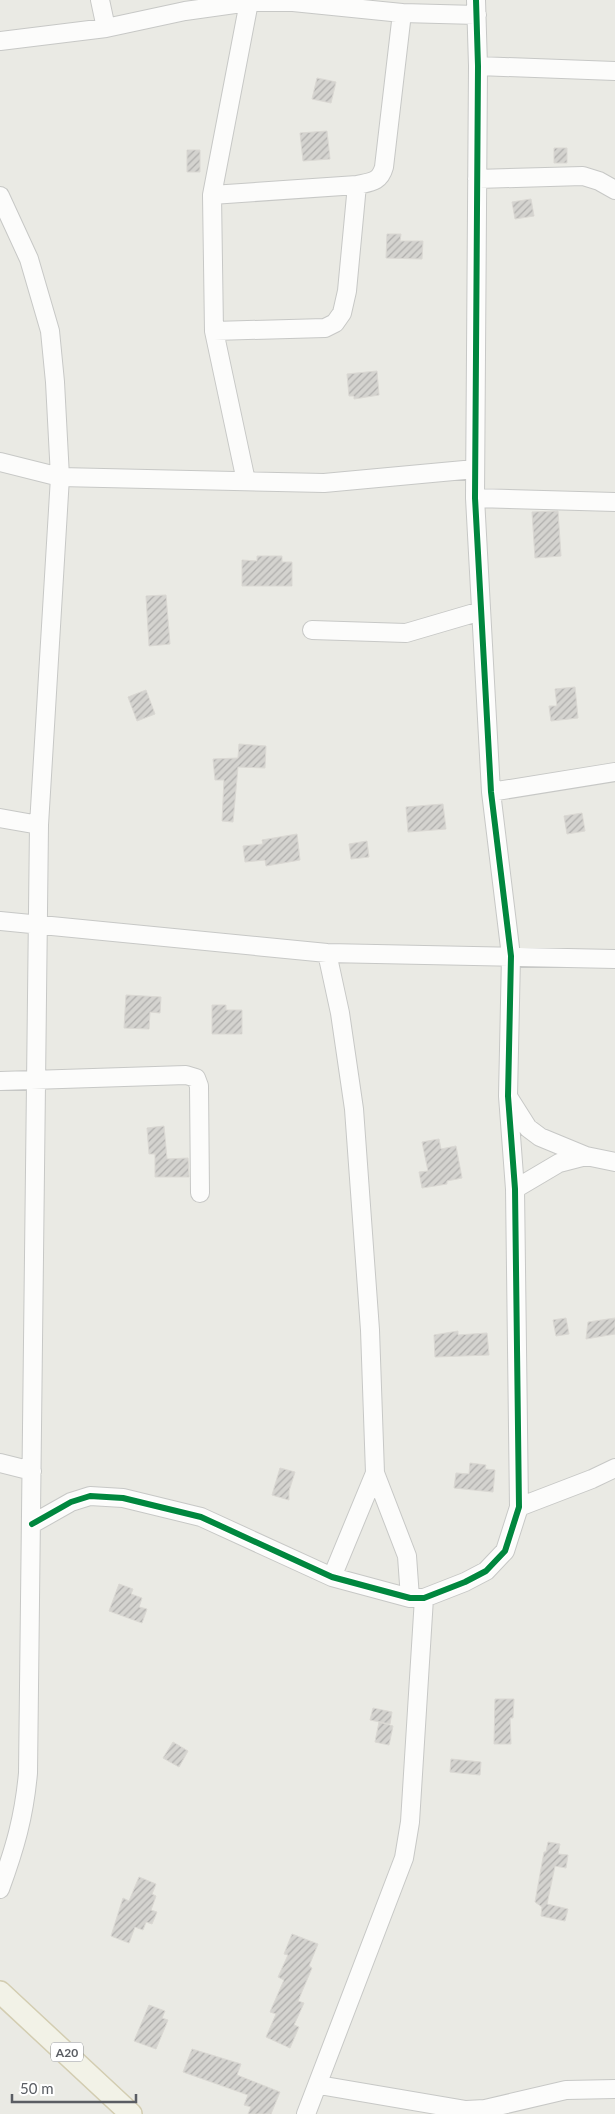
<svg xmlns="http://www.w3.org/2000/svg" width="615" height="2114" font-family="Lato,sans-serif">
	<defs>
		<pattern id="building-hatch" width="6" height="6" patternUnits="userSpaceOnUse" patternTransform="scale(1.25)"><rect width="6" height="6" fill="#d4d3cf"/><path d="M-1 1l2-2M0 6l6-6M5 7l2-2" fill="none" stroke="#afaeac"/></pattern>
	</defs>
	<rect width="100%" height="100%" fill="#eaeae4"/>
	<path fill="url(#building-hatch)" stroke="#dad8d3" d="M317,78L336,82L331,103L312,99Z
		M327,131L330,159L303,161L300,133Z
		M554,148H567V163H554Z
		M187,150H200V172H187Z
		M531,199L534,216L515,219L512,202Z
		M387,234H401L400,241H423L422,259L386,258Z
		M377,371L379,395L354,399V396H349L347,374Z
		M558,511L561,556L535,558L532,512Z
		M257,556H282V562H292V586H242V560L257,561Z
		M166,595L170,644L149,646L146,596Z
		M575,687L578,718L551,721L549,706H557L555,689Z
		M146,690L155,714L137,721L128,697Z
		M239,744L266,746L265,768L238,767L233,822L222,821L224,780H215L213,759L238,758Z
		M443,804L446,829L408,832L406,807Z
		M582,813L585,831L567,834L564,816Z
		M297,834L300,860L266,866L265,860L245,862L243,846L263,844L262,840Z
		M367,841L369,857L351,859L349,844Z
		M126,995L161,997L160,1013L150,1012L149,1029L124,1028Z
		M212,1005H226V1010H242V1034H212Z
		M164,1126L167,1159L188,1158L189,1177H155V1154H149L147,1128Z
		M439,1139L441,1149L456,1146L462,1178L447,1181V1184L422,1188L419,1172L428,1171L422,1142Z
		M566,1318L569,1334L556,1336L553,1320Z
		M615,1318V1334L586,1339L588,1322Z
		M458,1331V1335L487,1333L489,1355L435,1357L434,1335Z
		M470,1463L486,1465L485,1469L495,1470L493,1492L454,1488L456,1473L469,1474Z
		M280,1468L295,1472L289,1491V1500L272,1495Z
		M119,1584L133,1589L131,1594L142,1598L139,1607L147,1609L142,1623L109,1611Z
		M495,1699H514L513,1718H510L511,1744H494Z
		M373,1708L392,1712L390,1724L370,1720Z
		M379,1722L393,1726L389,1745L375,1742Z
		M173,1742L188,1751L179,1767L163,1758Z
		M451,1759L481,1762L480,1775L450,1772Z
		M548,1842L560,1844L558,1854L568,1855L566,1868L555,1866L547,1904L568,1909L565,1921L541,1916L542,1907L535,1902L544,1852H546Z
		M139,1877L156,1884L152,1894L156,1896L151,1910L157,1912L152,1924L146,1922L143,1930L135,1927L129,1943L111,1936L123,1898L129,1901Z
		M292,1934L318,1944L309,1966L312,1968L298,2001L304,2003L294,2025L299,2027L290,2048L266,2037L276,2014L270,2012L284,1980L278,1977L288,1955L284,1954Z
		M149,2005L165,2011L162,2018L168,2020L156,2049L134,2041Z
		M192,2049L241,2064L237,2075L280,2092L271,2114H248L251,2107L244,2105L248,2095L183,2072Z"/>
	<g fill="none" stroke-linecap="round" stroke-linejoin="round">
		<defs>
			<path id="minor" d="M100,0L106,28
				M0,41L106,28L185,11L249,2H293L402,13L477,15
				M478,66L615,71
				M477,179L583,176L599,181L615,190
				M212,195L357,185C371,182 380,182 384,167L402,13
				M0,196L29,259L50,331L55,382L60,477L39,825L28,1773C24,1817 15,1848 0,1889
				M214,331L325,328L335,323L342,313L347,291L357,185
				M0,462L60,477L324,483L475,469
				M246,481L214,331L212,195L249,2
				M475,498L615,502
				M312,630L406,633L481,611
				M491,792L615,772
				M0,818L39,825
				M0,921L327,953L615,959
				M327,953L340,1013L354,1109L370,1330L375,1473L407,1556L410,1598
				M0,1081L186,1075L196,1078L199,1086L200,1193
				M509,1098L528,1128L540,1137L586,1156
				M515,1189L559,1163L586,1156L615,1162
				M0,1463L32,1471
				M519,1507L592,1479L615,1468
				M32,1524L71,1502L90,1496L123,1498L201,1517L332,1577L410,1598H424L465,1582L486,1571L505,1551L519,1507L515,1189L508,1096L511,956L491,792L475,498L478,66L476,0
				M332,1577L375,1473
				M319,2085L466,2110L485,2109L566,2090L615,2089
				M306,2114L404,1858L410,1822L424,1598"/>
			<path id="major" d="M0,1992L131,2114"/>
		</defs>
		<use href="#minor" stroke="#c7c8c6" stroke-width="20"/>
		<use href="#major" stroke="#d3cdb1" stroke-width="24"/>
		<use href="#minor" stroke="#fcfcfb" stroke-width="18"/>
		<use href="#major" stroke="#f2f2e7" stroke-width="21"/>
		<defs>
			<path id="cycleway" d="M32,1524L71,1502L90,1496L123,1498L201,1517L332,1577L410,1598H424L465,1582L486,1571L505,1551L519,1507L515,1189L508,1096L511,956L491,792L475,498L478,66L476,0"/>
		</defs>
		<use href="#cycleway" stroke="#fff" stroke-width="9"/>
		<use href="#cycleway" stroke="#00873e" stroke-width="6"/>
	</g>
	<g text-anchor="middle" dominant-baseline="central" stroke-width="4" stroke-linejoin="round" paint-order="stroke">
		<rect fill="#fff" stroke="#8c8e92" stroke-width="1" x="51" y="2042.5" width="32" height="19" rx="4"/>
		<g font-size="12" font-weight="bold" fill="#5a5d63">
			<text x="67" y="2052">A20</text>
		</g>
	</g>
	<path d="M12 2094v8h124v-8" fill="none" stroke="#5a5d63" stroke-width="2.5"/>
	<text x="20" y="2094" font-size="15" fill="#5a5d63" stroke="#ffffff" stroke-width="4" paint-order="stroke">50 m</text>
</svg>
